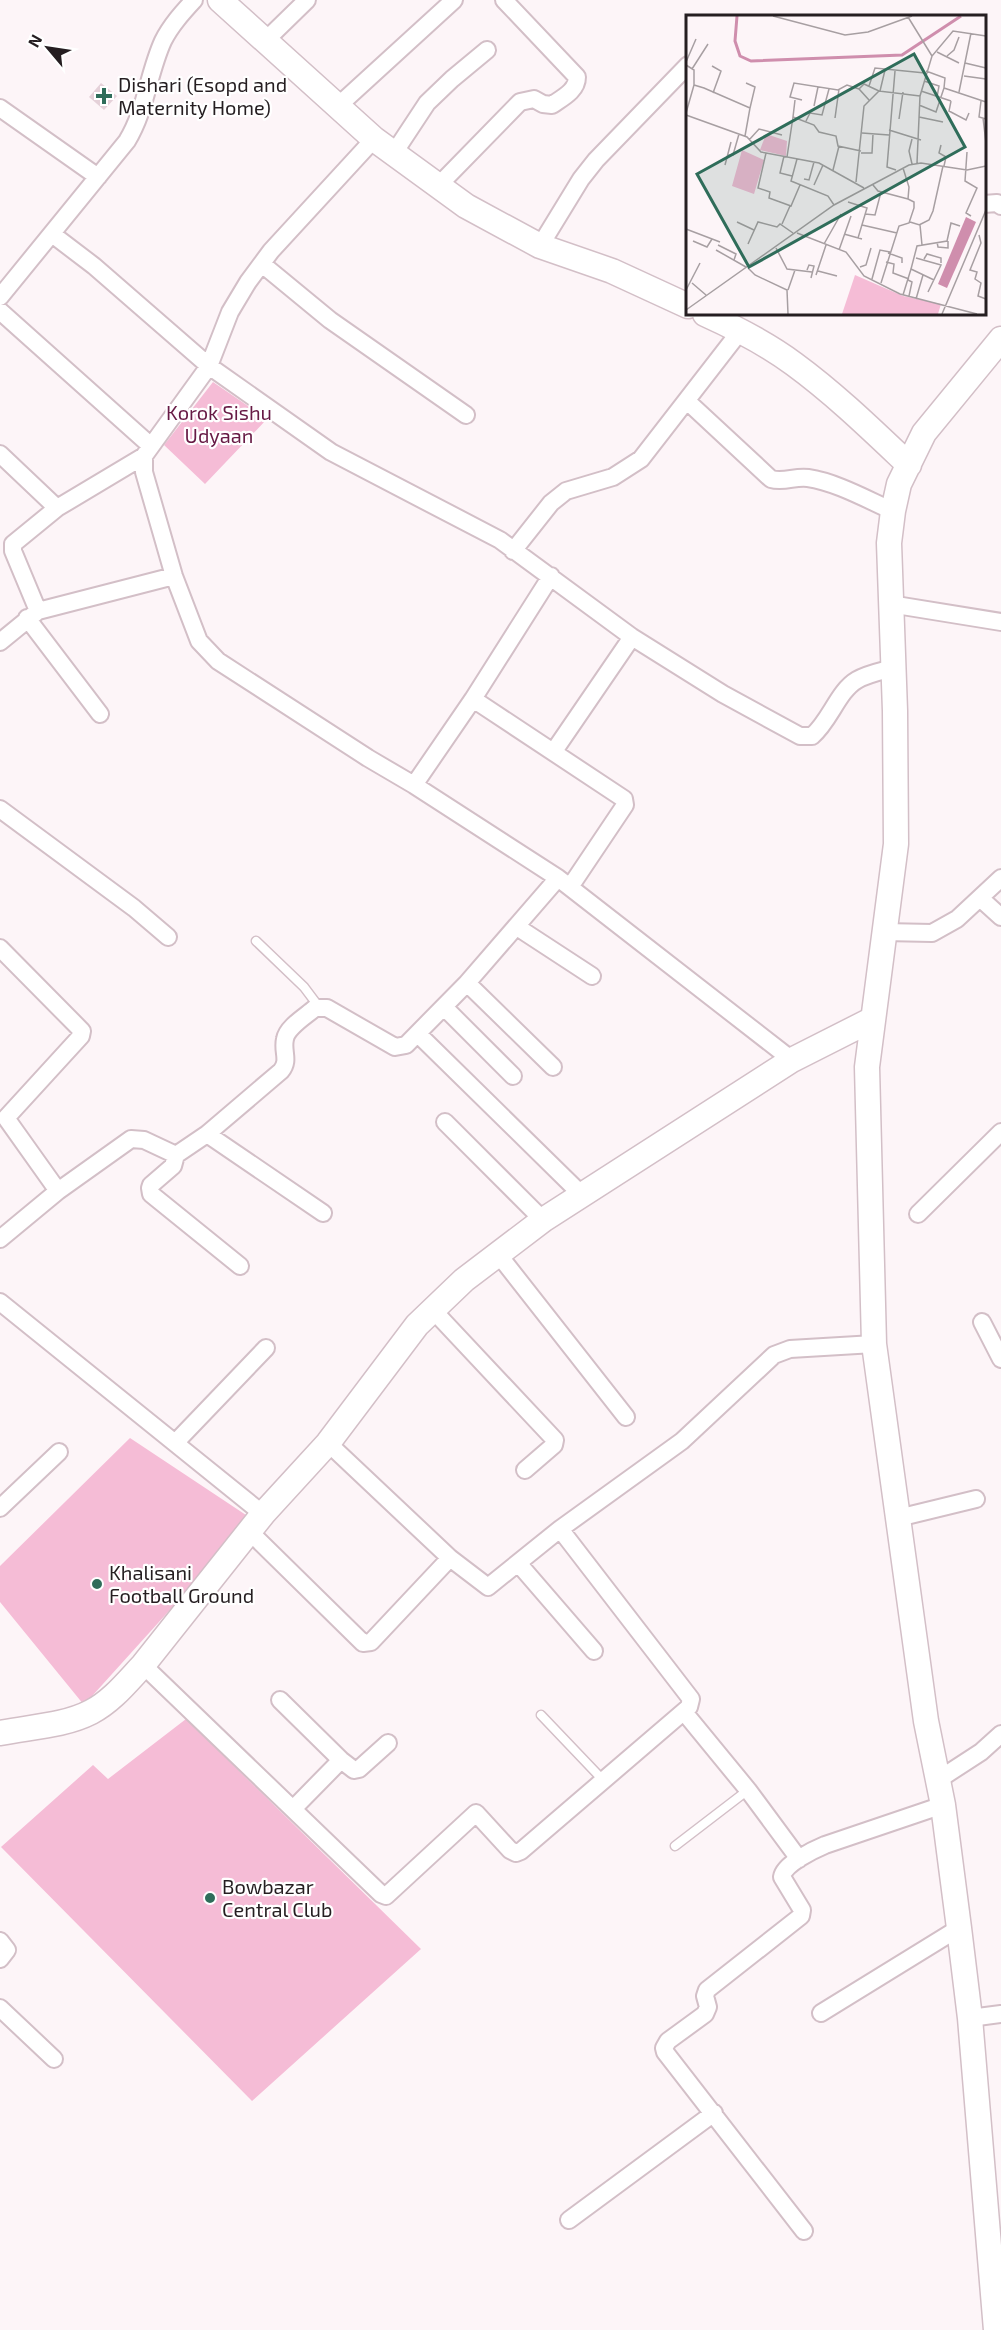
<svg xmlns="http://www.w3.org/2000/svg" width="1001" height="2330" font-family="'Exo 2',sans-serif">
	<rect width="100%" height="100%" fill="#fdf5f8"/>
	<path fill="#f5bcd6" d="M213,382L267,419L205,484L164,445Z
		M130,1438L252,1519L84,1705L0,1602V1566Z
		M186,1719L421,1949L252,2101L1,1847L93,1765L108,1779Z"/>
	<path fill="#e5d1d9" d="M101,83L117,96L104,110L89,97Z"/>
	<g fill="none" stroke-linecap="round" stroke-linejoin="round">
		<defs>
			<path id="lane" d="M256,941L304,987L319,1007
				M541,1715L603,1780
				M675,1846L748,1790"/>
			<path id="street" d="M265,41L307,0
				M338,106L454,0
				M0,108L98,177
				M374,139L271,251L248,282L230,312L209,366L144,456V472L174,576L199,641L218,661L368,758L414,785L558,878L792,1060
				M394,153L427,103L452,79L487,50
				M438,186L520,102L534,99L543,104L552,105C562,98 577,91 577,77L504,0
				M984,204L997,203L1001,206
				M52,234L94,266L209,366L331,452L500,540L632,637L723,694L800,736H812C830,721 838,691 857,680C867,674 882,671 893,668
				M540,246L581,179L596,160L688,65
				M262,264L330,320L466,415
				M0,297L127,141C146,110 148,74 163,41C171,25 183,12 194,0
				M0,311L151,446
				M687,401L771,479C784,483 795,476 808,478C836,482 868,500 893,511
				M0,454L57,508
				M513,551L551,503L566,491L613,477L641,459L741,330
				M890,604L1001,622
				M38,611L13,551V544L57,508L144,456
				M27,618L100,714
				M0,642L38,611L174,576
				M473,699L624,799L625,805L570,887
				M554,751L632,637
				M414,785L473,699L551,576
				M0,809L134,908L168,937
				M980,898L1001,917
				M517,927L592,976
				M884,932L932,933L957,919L1001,878
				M0,948L82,1031L81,1036L6,1118L58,1191
				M467,983L553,1067
				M444,1007L513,1076
				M418,1034L582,1195
				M445,1122L543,1220
				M207,1134L323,1213
				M176,1155L173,1166L151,1185L150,1188L151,1194L240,1266
				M918,1214L1001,1132
				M0,1239L58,1191L131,1139L144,1140L176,1155L207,1134L281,1071C290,1060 282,1052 285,1039C287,1027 306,1016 315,1008H327L395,1047L406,1045L467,983L558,878
				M498,1254L626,1417
				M0,1302L263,1514
				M432,1309L555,1440L554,1445L525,1470
				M982,1322L1001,1359
				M176,1442L266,1348
				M328,1443L450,1558L488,1587L560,1529L682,1441L774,1355L790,1349L874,1344
				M0,1508L59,1452
				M898,1518L976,1499
				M249,1531L363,1643L371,1642L450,1558
				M518,1563L594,1651
				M143,1665L381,1894L386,1896L476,1813L510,1850L516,1853L521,1851L689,1707L691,1699L560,1529
				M280,1700L341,1760L354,1770L359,1769L388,1743
				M684,1712L748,1790L799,1859
				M938,1780L981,1752L1001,1734
				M293,1809L341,1760
				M0,1941L7,1950L0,1959
				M0,2008L54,2059
				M821,2013L959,1928
				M970,2018L1001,2014
				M569,2220L714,2113
				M804,2231L665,2052L664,2048L668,2041L705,2014L708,2007L705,1996L707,1990L801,1916L802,1910L782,1877C784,1864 813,1850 825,1845L943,1805"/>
			<path id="secondary" d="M220,0L374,139L466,206L540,246L612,271L688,306
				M705,314C736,328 766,343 794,364C835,394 872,430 909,465
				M0,1733C29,1727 64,1726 91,1712C112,1701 127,1682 143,1665L263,1514L328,1443L417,1325L464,1280L543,1220L792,1060L873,1019
				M996,2330L970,2018L959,1928L943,1805L926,1721L874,1344L867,1067L896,844L895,711L889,543L893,511L899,484L924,433L1001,339"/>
		</defs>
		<use href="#lane" stroke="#d3bfc7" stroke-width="11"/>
		<use href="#street" stroke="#d3bfc7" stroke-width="20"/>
		<use href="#secondary" stroke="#d3bfc7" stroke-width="27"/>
		<use href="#lane" stroke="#fff" stroke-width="8"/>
		<use href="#street" stroke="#fff" stroke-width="16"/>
		<use href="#secondary" stroke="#fff" stroke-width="24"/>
	</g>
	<g fill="#2f6d5a" stroke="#fff" stroke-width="2">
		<path d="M101 87h6v6h6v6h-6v6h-6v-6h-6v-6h6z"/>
		<circle cx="97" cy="1584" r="6"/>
		<circle cx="210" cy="1898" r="6"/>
	</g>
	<g text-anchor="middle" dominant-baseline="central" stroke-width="4.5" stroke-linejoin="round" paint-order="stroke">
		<g font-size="20" fill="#251e21" stroke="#fff" text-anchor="start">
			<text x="118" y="84">Dishari (Esopd and<tspan x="118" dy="23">Maternity Home)</tspan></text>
			<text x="109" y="1572">Khalisani<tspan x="109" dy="23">Football Ground</tspan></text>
			<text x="222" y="1886">Bowbazar<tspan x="222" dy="23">Central Club</tspan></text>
		</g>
		<g font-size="20" fill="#671a45" stroke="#fff">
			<text x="219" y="412">Korok Sishu<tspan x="219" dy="23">Udyaan</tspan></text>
		</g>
	</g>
	<g transform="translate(686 15)">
		<rect width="300" height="300" fill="#fdf5f8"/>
		<path d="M80,119L101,126L100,141L74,135ZM56,135L78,145L68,179L46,171ZM169,260L217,281L255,289L252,299H156Z" fill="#f5bcd6"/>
		<path d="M280,202L290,207L261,273L252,269Z" fill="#cf8ead"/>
		<path fill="none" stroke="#cf8ead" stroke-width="3" d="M51,1L49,26L54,41L65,46L216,40L275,1"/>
		<path fill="none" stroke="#a79fa2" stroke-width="1.5" d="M87,1L159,20L182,17L226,1M222,2L246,41M251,37L273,48M261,41L268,35L273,22M0,47L10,24M279,48L300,53M0,50L8,55V70M26,51L35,56L27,78M6,54L22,29M209,56L201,152L210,155M240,56L259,63L258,73M278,61L300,64M238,66L253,71L251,82M60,68L69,72L64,93M183,71L189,53L239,58M173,74L178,69L193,76M194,76L199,55M235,76L265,86M273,77L285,18M109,85L107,102L128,110L133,117L150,121L152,131L175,136M116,85L104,82L108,68L152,75L161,70L173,74L183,85M265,86L263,96L280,105L283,98M295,86L293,102L300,104M233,90L250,97L258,73L300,87M128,91L132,72M0,98L8,70L18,73L64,93L59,121M0,100L61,122L75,137L133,148L178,173M233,102L257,107M149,103L153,74M297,103L300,128M213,104L217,77M120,106L124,98L136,100L143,74M203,115L235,125M176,118L203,120M226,124L223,136L226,149M63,125L73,114L96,120M255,130L253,138L260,142L258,151M281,137L279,166L291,173L280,198L285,201M80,138L72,173L84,177L83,183L105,191L114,170M175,138H186L187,119M42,140H47L53,119M98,141L94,158L106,161M101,142L107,102M111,144L105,166L142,181L148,190M231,148L234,81L246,41L267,16L300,21M39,150L45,127M147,155L153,131M118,164L123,165L128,147M170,167L178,91L193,76L234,81M128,170L137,150M187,170L192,176L222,184M162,187L181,193L172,223M179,199L189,200L195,177M51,207L68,215M224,207L234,210L236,230M96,209L104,191M176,210L211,218M233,210L243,205L247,196L257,151M0,214L34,227M111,218L160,237L178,261L214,279L291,299M158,219L176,224M293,220L295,228L284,255L291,257L289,264L295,268L292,281L300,284M7,226L21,232L26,224M251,227L252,232L262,233V226M62,229L72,207L91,212L94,209L107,218M138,229L155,199M32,230L50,239L48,245M90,233L101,254L126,257M30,235L60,252M153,235L165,201M202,238L216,243V248M230,243L255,250L242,277M238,244L241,239L255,243V248M200,247L208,249L207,258L223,264M174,252L180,250L185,233M62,253L69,260L101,275L102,299M121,255L123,250L128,251L125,263M132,256L151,261M130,260L140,230M186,264L194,235L204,237M222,265L226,267L223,281M248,265L225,254L231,231L261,226L265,208L274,211M6,268L20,280M195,268L213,211L223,208L228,193V187L222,184L223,172L217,153M0,275L14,248M102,275L109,255M217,280L225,254M230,284L237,260M0,295L148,190L223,150L235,148L281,155L300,151M256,299L300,195"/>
		<path fill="#2f6d5a" fill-opacity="0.15" stroke="#2f6d5a" stroke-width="3" d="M228,39L279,132L63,252L11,159Z"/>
		<rect width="300" height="300" fill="none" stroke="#251e21" stroke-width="3"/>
	</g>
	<g transform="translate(48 48) rotate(299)" stroke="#ffffff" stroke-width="4.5" paint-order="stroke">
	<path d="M0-4.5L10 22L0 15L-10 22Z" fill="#251e21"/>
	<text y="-9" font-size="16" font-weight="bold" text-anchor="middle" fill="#251e21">N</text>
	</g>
</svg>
